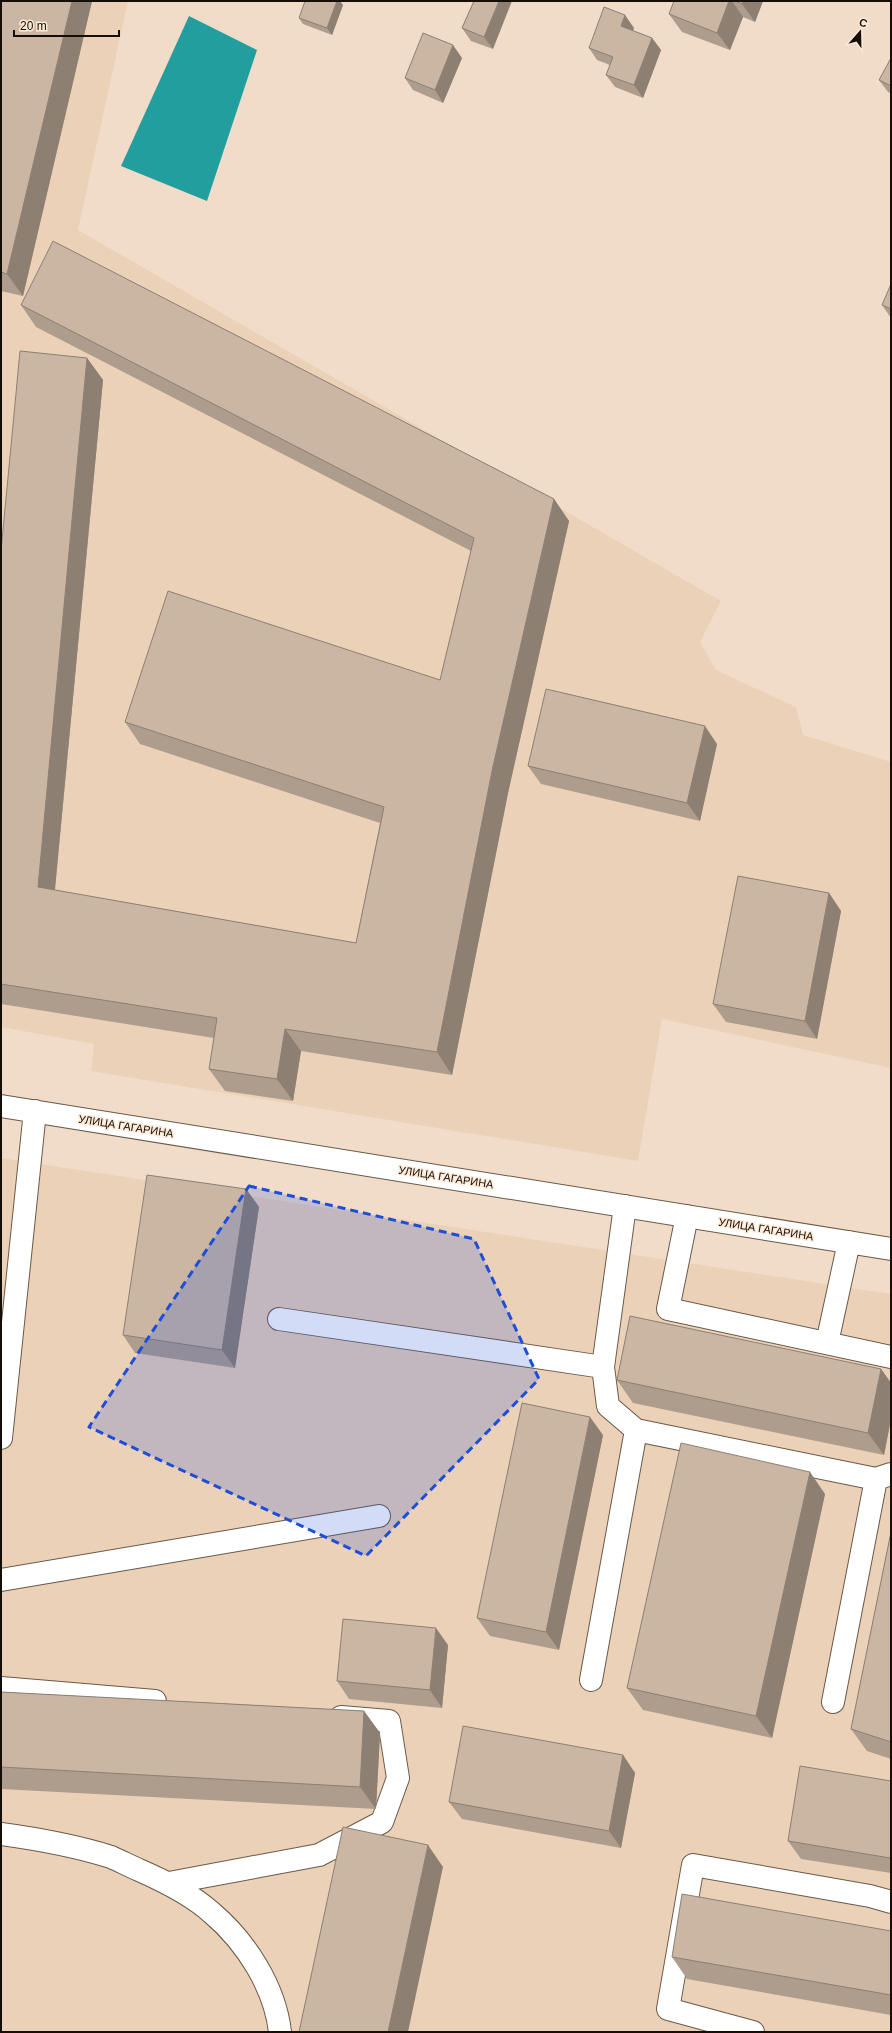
<svg xmlns="http://www.w3.org/2000/svg" width="892" height="2033" font-family="Arial,sans-serif">
	<rect width="100%" height="100%" fill="#f1dcc9"/>
	<path fill="#ecd1b9" d="M1,1H128L78,230L721,601L700,642L716,670L796,707L803,735L891,762V1068L662,1019L638,1161L91,1071L94,1044L1,1027Z
		M1,1158L891,1294V2032H1Z"/>
	<path fill="#239e9f" d="M189,16L257,50L207,201L121,166Z"/>
	<g fill="none" stroke-linecap="round" stroke-linejoin="round">
		<defs>
			<path id="minor" d="M1,1106L891,1249
				M625,1206L603,1367L608,1406L636,1430L876,1479L891,1474
				M687,1216L668,1309L891,1357
				M279,1319L603,1367
				M827,1343L849,1242
				M1,1438L35,1111
				M1,1580L379,1516
				M591,1680L636,1430
				M1,1688L155,1701
				M833,1702L876,1479
				M1,1834C38,1839 76,1846 111,1857C120,1861 130,1866 139,1870C164,1881 191,1894 212,1913C246,1942 275,1987 280,2032
				M169,1883L319,1855L382,1822L398,1778L389,1721L341,1717
				M753,2032L668,2009L693,1865L870,1896L891,1902"/>
		</defs>
		<use href="#minor" stroke="#6a5948" stroke-width="24"/>
		<use href="#minor" stroke="#fff" stroke-width="22"/>
	</g>
	<path fill="#ae9d8c" d="M1,1H92L23,296L1,291Z
		M474,1L493,49L471,41L462,28Z
		M674,1H763L755,22L743,17L730,50L682,32L669,14Z
		M343,5L332,35L303,24L299,18Z
		M634,28L633,31L652,38L661,50L643,98L615,87L606,75L610,65L597,60L589,48Z
		M462,58L443,103L413,90L405,78Z
		M891,58V94L888,92L879,80Z
		M891,284V318L882,305Z
		M21,305L554,499L569,521L508,793L452,1075L301,1051L293,1101L225,1091L209,1069L214,1038L1,1004V551L87,358L103,380L55,890L356,943L380,823L140,744L125,722L440,680L471,551L36,327Z
		M717,744L700,821L541,784L528,766Z
		M829,893L841,911L817,1039L726,1022L713,1004Z
		M246,1189L259,1207L235,1368L135,1353L123,1335Z
		M881,1369L891,1383V1419L884,1455L633,1403L617,1380Z
		M603,1435L559,1650L490,1636L477,1618Z
		M825,1494L772,1738L643,1710L627,1688Z
		M891,1532V1759L867,1751L851,1729Z
		M448,1645L442,1708L349,1699L337,1681Z
		M1,1692L364,1711L380,1733L376,1809L1,1789Z
		M623,1755L635,1773L621,1848L462,1819L449,1802Z
		M891,1781V1873L801,1859L788,1841Z
		M891,1931V2015L687,1979L672,1957Z"/>
	<path fill="#8d7f72" d="M72,1H92L23,296L7,274Z
		M337,1H340L343,5L332,35L327,28Z
		M499,1H512L493,49L484,37Z
		M729,1H732L743,17L730,50L717,33Z
		M743,1H763L755,22L742,4Z
		M625,15L634,28L629,39L621,26Z
		M652,38L661,50L643,98L634,85Z
		M453,45L462,58L443,103L435,90Z
		M87,358L103,380L53,909L38,887Z
		M554,499L569,521L508,793L452,1075L437,1052L492,771Z
		M705,726L717,744L700,821L687,803Z
		M829,893L841,911L817,1039L805,1021Z
		M285,1029L301,1051L293,1101L277,1079Z
		M246,1189L259,1207L235,1368L222,1350Z
		M881,1369L891,1383V1419L884,1455L868,1433Z
		M590,1417L603,1435L559,1650L546,1632Z
		M810,1472L825,1494L772,1738L756,1716Z
		M436,1628L448,1645L442,1708L430,1690Z
		M364,1711L380,1733L376,1809L360,1787Z
		M623,1755L635,1773L621,1848L609,1831Z
		M428,1845L443,1867L408,2032H388Z"/>
	<path fill="#cab6a3" stroke="#8d7f72" d="M1,1H72L7,274L1,272Z
		M305,1H337L327,28L299,18Z
		M474,1H499L484,37L462,28Z
		M674,1H729L717,33L669,14Z
		M735,1H743L742,4Z
		M604,7L625,15L621,26L652,38L634,85L606,75L613,57L589,48Z
		M423,33L453,45L435,90L405,78Z
		M891,58V86L879,80Z
		M53,241L554,499L492,771L437,1052L285,1029L277,1079L209,1069L217,1018L1,984V551L20,351L87,358L38,887L356,943L384,807L125,722L168,591L440,680L474,538L21,305Z
		M891,284V309L882,305Z
		M546,689L705,726L687,803L528,766Z
		M738,876L829,893L805,1021L713,1004Z
		M147,1175L246,1189L222,1350L123,1335Z
		M630,1316L881,1369L868,1433L617,1380Z
		M522,1403L590,1417L546,1632L477,1618Z
		M681,1443L810,1472L756,1716L627,1688Z
		M891,1532V1742L851,1729Z
		M343,1619L436,1628L430,1690L337,1681Z
		M1,1692L364,1711L360,1787L1,1767Z
		M463,1726L623,1755L609,1831L449,1802Z
		M800,1766L891,1781V1854L890,1858L788,1841Z
		M343,1827L428,1845L388,2032H299Z
		M682,1894L891,1931V1995L672,1957Z"/>
	<path fill="#1d4ed8" fill-opacity="0.2" stroke="#1d4ed8" stroke-width="3" stroke-dasharray="8 5" stroke-linejoin="round" d="M249,1186L474,1239L539,1379L366,1556L89,1427Z"/>
	<g text-anchor="middle" dominant-baseline="central" stroke-width="3" stroke-linejoin="round" paint-order="stroke">
		<g font-size="11" fill="#140e07" stroke="#fee9d6">
			<text transform="translate(126 1126) rotate(9)">УЛИЦА ГАГАРИНА</text>
			<text transform="translate(446 1177) rotate(9)">УЛИЦА ГАГАРИНА</text>
			<text transform="translate(766 1229) rotate(9)">УЛИЦА ГАГАРИНА</text>
		</g>
	</g>
	<rect width="892" height="2033" fill="none" stroke="#140e07" stroke-width="4"/>
	<g transform="translate(860 32) rotate(20)" stroke="#fee9d6" stroke-width="3" paint-order="stroke">
	<path d="M0-3L7 15L0 10L-7 15Z" fill="#140e07"/>
	<text y="-6" font-size="11" font-weight="bold" text-anchor="middle" fill="#140e07">С</text>
	</g>
	<path d="M14 30v6h105v-6" fill="none" stroke="#140e07" stroke-width="2"/>
	<text x="20" y="30" font-size="12" fill="#140e07" stroke="#fee9d6" stroke-width="3" paint-order="stroke">20 m</text>
</svg>
